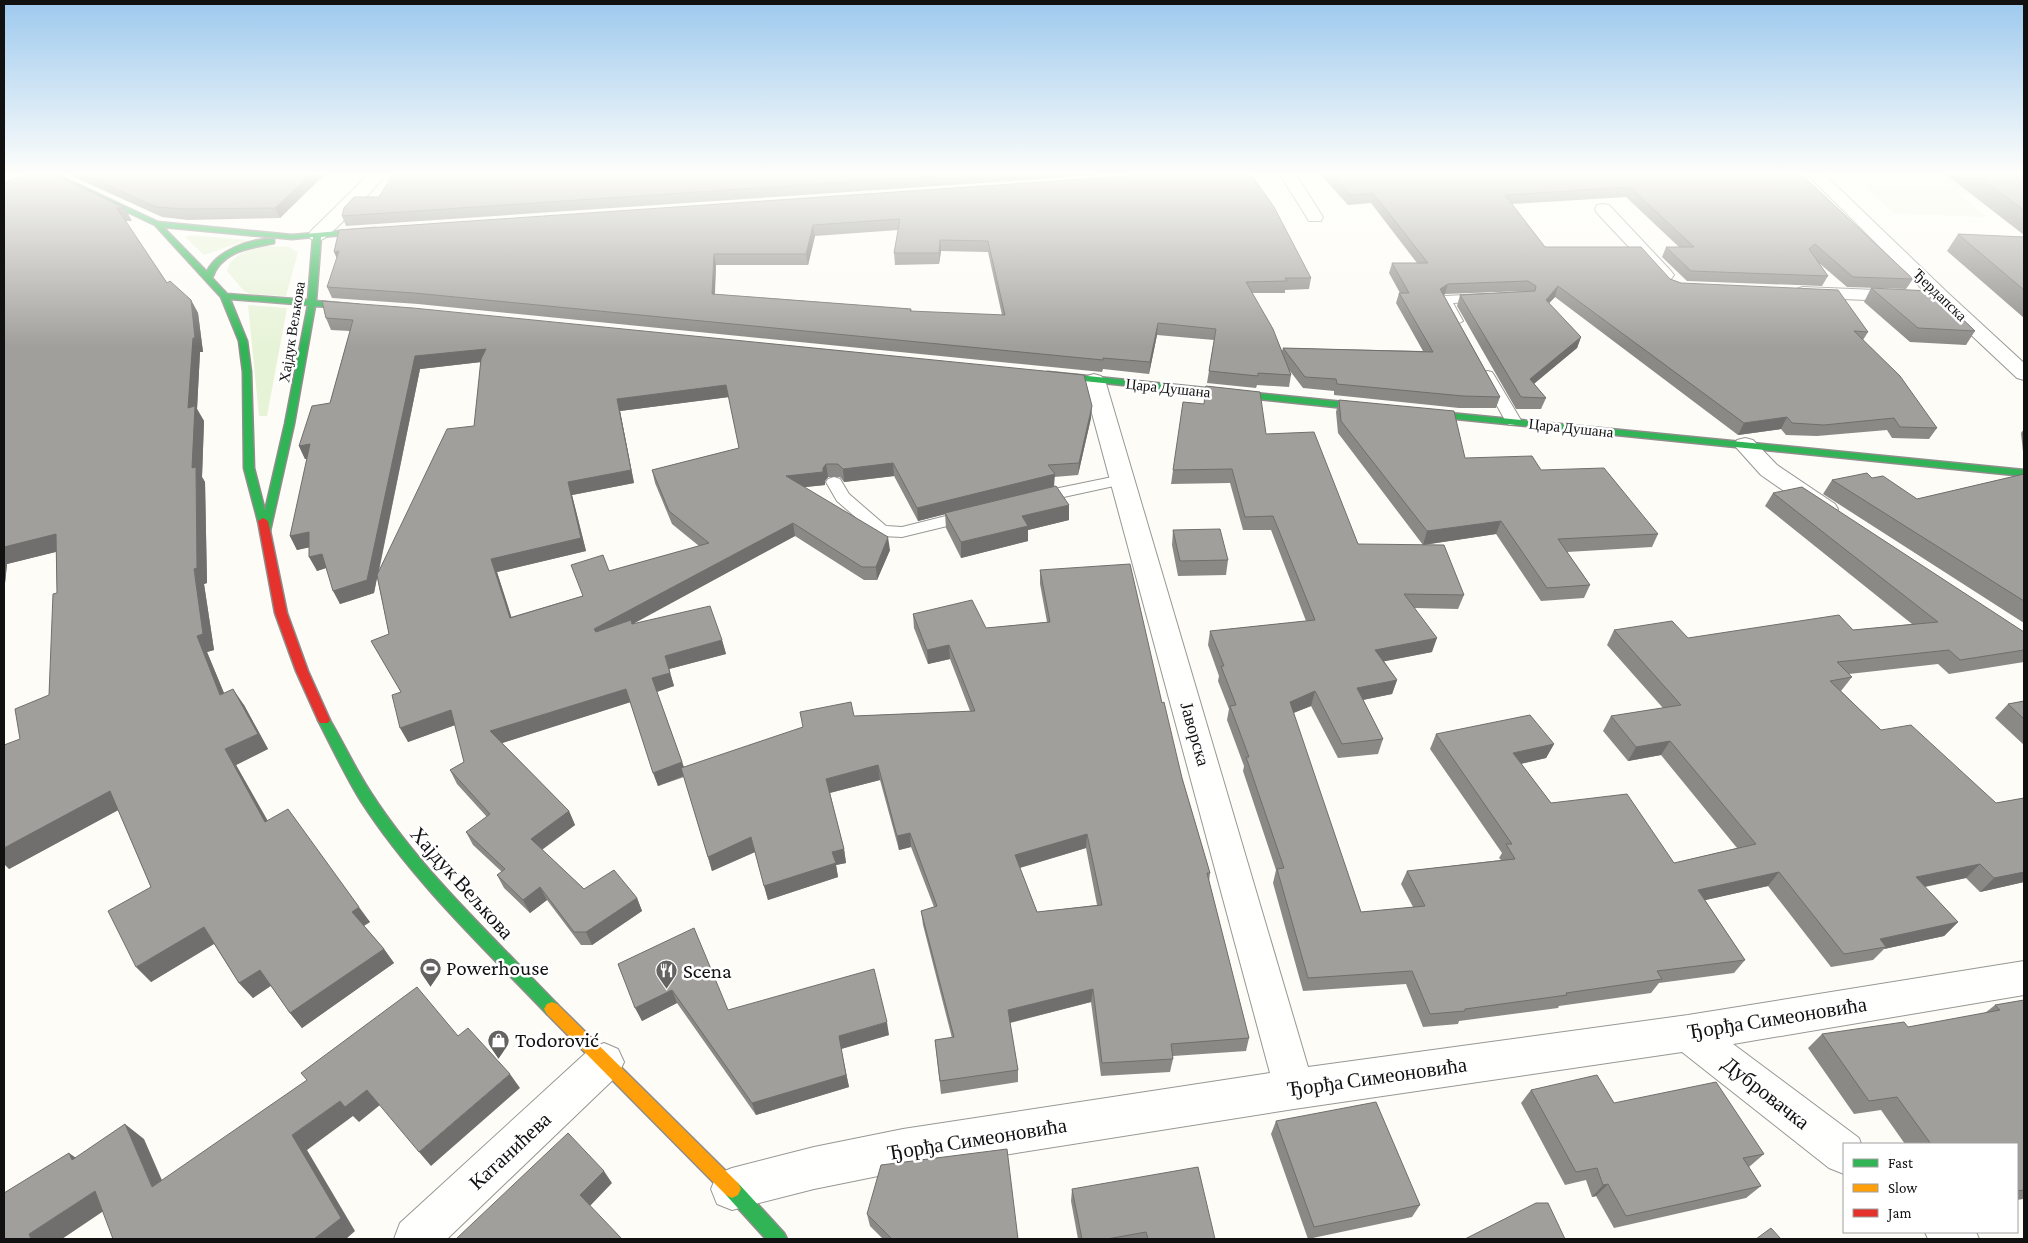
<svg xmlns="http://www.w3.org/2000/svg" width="2028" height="1243" font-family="'Crimson Pro',serif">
	<rect width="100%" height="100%" fill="#fdfcf7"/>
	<path fill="#e7f3d7" d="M190,235L248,240L204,255L185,237Z
		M267,246L289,247L298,252L286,296L250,294L244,291L227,271C231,253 250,250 267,246Z
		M248,305L287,308L267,416H259Z"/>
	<path fill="#f0f6e1" d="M1849,173H2024V195L1957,193L1987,217L1894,213Z"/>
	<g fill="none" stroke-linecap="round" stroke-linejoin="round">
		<defs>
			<path id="lane" d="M1484,294L1490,298L1489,301L1453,303L1463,321L1456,325L1451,324L1439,300L1445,296Z
				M1487,371L1492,372L1494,375L1522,422L1519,425H1509L1506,422L1480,375L1482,372Z
				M1122,475L1128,477L1130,480L1128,483L1036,503L1030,502L1028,498L1030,494Z
				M834,477L840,479L849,494L886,526L902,527L970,510L976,511L978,515L976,519L902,537L882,536L876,535L837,501L826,482L828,479Z"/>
			<path id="street" d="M370,173H387C379,184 333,234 323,239C319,241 315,240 311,239L308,235L311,231Z
				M1279,173H1295L1323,217L1321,221H1309Z
				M1806,173H1823L1949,294L2024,363V380L2017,378L1937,303L1796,297L1794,293L1796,289L1803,287L1925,292Z
				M1603,204L1609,205L1671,271L1674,275L1671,279L1665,280L1659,279L1597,213L1595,209L1597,205Z
				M1094,374L1101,376L1105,380L1308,1067L1688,1015L2024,961V995L1733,1044L1859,1138L1861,1144H1844V1174L1829,1168L1682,1052L1294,1109L903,1171L814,1189L732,1210L717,1204L711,1189L717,1174L732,1168L814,1147L903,1129L1270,1073L1083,380L1087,376Z
				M1745,438L1753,440L1777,465L1835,504L1838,509L1835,514L1826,516L1817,514L1761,475L1734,445L1737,440Z
				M604,1043L618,1049L624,1062L618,1075L447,1239H394L400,1223L590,1049Z
				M1925,1232H1976L1979,1239H1928Z"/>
			<path id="fast" d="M46,173H54L158,222L292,235L376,228L380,230L376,232L321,237L316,301L359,305L363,307L359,309L315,306L294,424L270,531H262L261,529L262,524L258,521L244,468L243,372L239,341L221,297L155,225ZM163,227L292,239L313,237L308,300L227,294L212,278C221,251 249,248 274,243V239C251,238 216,251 207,272ZM230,299L308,305L285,424L265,511L254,468L251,372L247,341Z
				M1048,372L1373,405L1377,408L1373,411L1045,377V373Z
				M1419,410L2024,470V476L1416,415V411Z
				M324,715L328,717C343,742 355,769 371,793C422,872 493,937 557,1004L560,1009L557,1014L552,1016L547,1014C482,946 412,880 361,801C345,775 332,747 318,720L320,717Z
				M732,1180L738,1183L784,1233L787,1239H766L726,1195L723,1189L726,1183Z"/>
			<path id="slow" d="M552,1002L557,1004L738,1183L741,1189L738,1195L732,1198L726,1195L547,1014L544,1009L547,1004Z"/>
			<path id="jam" d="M263,518L268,521L287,613L308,671L330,720L328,723H320L318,720L296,671L275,613L258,521Z"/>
		</defs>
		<use href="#lane" stroke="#979795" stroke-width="2"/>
		<use href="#street" stroke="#979795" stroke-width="2"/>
		<use href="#fast" stroke="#8e8d8b" stroke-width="3"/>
		<use href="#slow" stroke="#8e8d8b" stroke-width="3"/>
		<use href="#jam" stroke="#8e8d8b" stroke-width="3"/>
		<use href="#lane" fill="#fffffe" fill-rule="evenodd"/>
		<use href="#street" fill="#fffffe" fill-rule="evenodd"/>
		<use href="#fast" fill="#30b455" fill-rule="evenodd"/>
		<use href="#slow" fill="#ff9f0a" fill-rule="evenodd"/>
		<use href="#jam" fill="#e5322d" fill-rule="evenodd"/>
	</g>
	<path fill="#8a8986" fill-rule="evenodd" d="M70,173H326L280,218L188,220L162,217L74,177L72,174Z
		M394,173H1128L346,226L342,216L379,197Z
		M1173,173L1311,278L1309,289L1285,290V293H1252L1282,351L1283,348L1423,351L1396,303L1399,293H1400L1389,273L1392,263H1417L1371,203L1348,205L1319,173H1800L1913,279L1906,289L1847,287L1819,263L1828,276L1822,286L1687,281L1662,257L1666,247H1679L1626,197L1512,204L1545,247L1670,279L1681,283L1868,332L1863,340L1937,428L1929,439L1892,438L1887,430L1817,436L1786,435L1781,429L1738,435L1555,297L1549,303L1581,337L1577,348L1534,384L1546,398L1541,409H1516L1457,306L1460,295L1525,291L1445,294L1444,295L1500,397L1496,408H1459L1334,395V391L1303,388L1290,371L1291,375L1289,387L1257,385L1256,388L1207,383L1214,340L1157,335L1149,374L1103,369L1102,372L418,304L332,298L327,287ZM898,230L894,253L895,265L939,264L941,251L988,252L1002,315L912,312L911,309L715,294L716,265H808L815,236Z
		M1944,173H2024V235Z
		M4,182L125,208L132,221H125L167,283L191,300L198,313L203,352H200L197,409L204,421L202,477L205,482L207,583L204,584L214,650L207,652L224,693L244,705L268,749L236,765L268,821L370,922L364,926L384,949L394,963L302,1028L290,1013L271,986L253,998L239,983L214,944L151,982V887L118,810L9,869L20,739L49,695L57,593L56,552L7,564L5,583H4Z
		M1958,234L2024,237V318L1947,251Z
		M1871,288L1975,331L1966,345L1910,342L1864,302Z
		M322,301L1091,418L1078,475L1054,477V486L1069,520L1028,530V541L961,558L946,528L945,514L918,521L894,476L844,482L840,477H828L825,481V485L804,487L890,550L877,580H864L795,536L633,624L722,640L726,654L669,669L674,686L657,692L684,767L854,716L970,711L950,659L928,664L914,628L913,614L986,628L1047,622L1040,584V570L1162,703L1182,778L1210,873L1209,881L1249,1038L1246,1051L1173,1056V1059L1170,1072L1101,1076L1091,1002L1010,1023L1018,1070V1082L941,1094L935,1040L952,1038L923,925L921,911L934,907L911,847L899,850L880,780L830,793L844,849L846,863L836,865L838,877L768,900L755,852L712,871L684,777L658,786L630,702L502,743L569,811L575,825L542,850L584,889L637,898L642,911L592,945H581L547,900L530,913L504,888L497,875L502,872L473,845L466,832L487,817L457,784L450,770L464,762L455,725L408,742L401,692L371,641L389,634L377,577L374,593L340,604L326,568L317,571L309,547L297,550L290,536L307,459H305L299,446L330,403L350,331L331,330L326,318ZM481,362L474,426L379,571L420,369ZM729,397L739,448L652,470L655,483L672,524L699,546L609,571L582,596L511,617L497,572L586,551L572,495L634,483L620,411ZM1086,848L1097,905L1037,912L1020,868Z
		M1339,400L1465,458L1541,470L1658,534L1652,547L1567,552L1590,585L1584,598L1541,601L1496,534L1423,545L1338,433L1336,412Z
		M2024,429V461L2021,433Z
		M1266,434L1358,544L1464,595L1458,609L1415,608L1432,652L1384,661L1397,680L1392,694L1363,700L1383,739L1378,754L1338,758L1311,706L1293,713L1361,912L1413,907L1401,884L1407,871L1501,860L1499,858L1502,853L1430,749L1436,734L1554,744L1546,758L1521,764L1551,803L1674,863L1737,848L1661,755L1628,761L1603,731L1611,716L1663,708L1607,645L1614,630L1688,638L1853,630L1912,624L1765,506L1773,493L2024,632V662L1949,674L1938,664L1849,674L1852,677L1841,691L1881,730L1996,803L2024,798V882L1980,892L1966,878L1925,887L1958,922L1944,936L1884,949L1873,960L1831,967L1768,886L1705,900L1745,960L1734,973L1659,983L1651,993L1559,1006L1558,1008L1459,1021L1458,1024L1423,1027L1406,984L1303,991L1273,883L1276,870L1243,771L1244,766L1227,720L1229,709L1218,681L1219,676L1208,645L1210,631L1306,621L1271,530H1243L1230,483L1171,484L1173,470Z
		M2024,474V623L1823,494L1832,480L1872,478L1917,499Z
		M1173,530L1228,560L1226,575L1178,576L1172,545Z
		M2024,701V745L1995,718L2008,704Z
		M618,964L728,1010L889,1035L841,1049L849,1087L756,1115L677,1003L642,1021Z
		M2024,1000V1201L2023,1199L2017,1200V1144H1905L1881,1110L1854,1114L1808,1048L1822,1034L1908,1027L1985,1013L1995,1005Z
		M1531,1090L1614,1103L1764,1154L1749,1167L1761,1186L1746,1198L1614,1228L1596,1196L1592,1197L1586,1180L1565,1185L1521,1103Z
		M1276,1121L1420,1205L1412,1217L1308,1239L1271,1134Z
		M1072,1189L1215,1239H1078L1071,1201Z
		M867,1214L1018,1239H883L870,1226Z"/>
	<path fill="#716f6d" d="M312,173H326L280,218L275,208Z
		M813,225L815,236L808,265L806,254Z
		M940,240L941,251L939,264V253Z
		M339,251V263L334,252Z
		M714,254L716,265L714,306L712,294Z
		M1448,284L1445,294L1437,300L1440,289Z
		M1558,286L1555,297L1542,310L1546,300Z
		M191,300L198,313L203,352H200L197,409L204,421L202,477L205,482L207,583L204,584L214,650L207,652L231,710L220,695L197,636L192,468L188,408Z
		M1158,323L1157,335L1149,374L1150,362Z
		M1581,337L1577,348L1526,390L1530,379Z
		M486,349L490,361L420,369L374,593L340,604L333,591L415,356Z
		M726,385L729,397L620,411L634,483L572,495L586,551L497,572L516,631L510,618L491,559L568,482L617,399Z
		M1092,406L1091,418L1078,475L1079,463Z
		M1787,417L1781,429L1738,435L1744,423Z
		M310,444L317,457L305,459L299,446Z
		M893,463L894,476L844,482L843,469Z
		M826,464L828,477L825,481V485L788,489L786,476L823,468Z
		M1055,474L1054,487L918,521L917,508Z
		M1069,505V520L1028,530V541L961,558V542L1022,516Z
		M1501,521L1496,534L1423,545L1427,531Z
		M793,523L795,536L599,642L594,629Z
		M309,532L316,546L297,550L290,536Z
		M56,534L67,549L7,564L5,583H4V547Z
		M888,537L890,550L877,580L876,567Z
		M322,554L329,567L317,571L309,557Z
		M1437,638L1432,652L1371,664L1375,650Z
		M722,640L726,654L669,669L674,686L656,692L652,678L665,656Z
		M949,645L950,659L928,664L927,650Z
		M1397,680L1392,694L1352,702L1357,688Z
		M233,689L244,705L268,749L236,765L277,838L265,822L225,749Z
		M626,689L631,702L496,745L490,731Z
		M1315,691L1311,706L1286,716L1290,702Z
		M451,710L458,724L408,742L400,728Z
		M1670,741L1661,755L1628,761L1636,747Z
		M1554,744L1546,758L1506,767L1513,753Z
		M682,762L686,775L658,786L653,773Z
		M878,765L880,780L829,793L826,779Z
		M110,791L124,807L9,869L4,864V848Z
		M569,811L575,825L537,853L531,839Z
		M910,833L911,847L899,850L897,836Z
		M1087,834L1086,848L1015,869V855Z
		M751,837L755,852L712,871L708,857Z
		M844,849L846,863L836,865L838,877L768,900L764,886L832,852Z
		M1980,864L1966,878L1903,891L1916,877Z
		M1779,872L1768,886L1688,904L1698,890Z
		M2024,872V882L1980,892L1994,878Z
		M540,887L547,900L530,913L523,900Z
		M637,898L642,911L592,945L586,932Z
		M359,907L370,922L363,926L352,912Z
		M1958,922L1944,936L1884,949L1886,947L1880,939Z
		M204,927L217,942L151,982L136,967Z
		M384,949L394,963L302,1028L290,1013Z
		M260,970L273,984L253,998L239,983Z
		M1093,989L1091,1002L1008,1023V1010Z
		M672,990L677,1003L642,1021L635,1008Z
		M887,1022L889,1035L841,1049L849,1087L756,1115L752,1103L839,1036Z
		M510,1074L520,1088L431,1166L419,1152Z
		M367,1090L380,1105L359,1122L353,1116L307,1150L355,1231L346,1239H314L292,1135L340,1101Z
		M125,1124L144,1139L171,1201L152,1187Z
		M69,1153L89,1167L72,1160Z
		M604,1171L612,1183L589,1207L580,1195Z
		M1608,1184L1596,1196L1592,1197L1603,1185Z
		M95,1191L114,1204L62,1239H31L29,1234Z"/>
	<path fill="#a19f9c" stroke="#716f6d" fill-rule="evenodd" d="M38,173H50L125,208H117L167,283L170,281L191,300L195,338H193L188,408L195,406L192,468L196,467L197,568L194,569L203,634L197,636L220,695L233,689L258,734L225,749L265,822L288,809L359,907L352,912L384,949L290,1013L260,970L239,983L204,927L136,967L108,911L151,887L110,791L4,848V745L20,739L15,709L49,695L53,594L57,593L56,534L4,547V182Z
		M81,173H312L275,208L183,209L156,207Z
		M394,173H979L342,216L344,208L354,197H379Z
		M1173,173H1250L1274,207L1311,278H1285L1287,281L1246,282L1273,329L1291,375L1258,373V376L1209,371L1216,329L1158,323L1150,362L1103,358V360L414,293L327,287L339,251L334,252L339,230ZM900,219L894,253H939L940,240L988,241L1005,315L910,311L911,309L712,294L714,254H806L813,225Z
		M1330,173H1800L1913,279L1853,277L1815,244L1809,249L1828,276L1691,271L1666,247H1694L1630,187L1505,195L1545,247H1641L1670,279L1681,283L1838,290L1868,332L1854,331L1900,376L1937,428L1900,427L1894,418L1824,425L1792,423L1787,417L1744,423L1558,286L1546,300L1581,337L1530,379L1546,398L1521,397L1460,295L1535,291L1536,286L1528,281L1448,284L1440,289L1500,397L1463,396L1337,384L1336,379L1305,377L1283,348L1433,352L1399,293H1409L1392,263H1428L1373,193L1350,195Z
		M1974,173H2024V210Z
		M1958,234L2024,237V290Z
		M1871,288L1930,291L1938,299H1942L1975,331L1918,328Z
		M322,301L413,308L1084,375L1092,406L1079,463L1048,465L1055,474L917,508L893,463L843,469L838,464H826L823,468V472L786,476L888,537L876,567H862L793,523L594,629L596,632L631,620L632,624L710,606L722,640L665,656L670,673L652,678L682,762L653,773L626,689L490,731L569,811L531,839L584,889L614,870L637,898L586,932H574L540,887L523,900L497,875L505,869L466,832L490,814L450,770L464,762L451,710L400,728L392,695L401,692L371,641L389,634L377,575L447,429L474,426L481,359L486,349L415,356L367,580L333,591L322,554L309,557V532L290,536L310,444L299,446L312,406L330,403L353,320L326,318ZM726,385L739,448L652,470L669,511L709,543L609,571L603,555L571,565L583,596L510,618L491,559L581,538L568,482L631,470L617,399Z
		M1206,386L1260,392L1266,434L1314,432L1358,544L1444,545L1464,595L1404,594L1437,638L1375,650L1397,680L1357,688L1383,739L1342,744L1315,691L1290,702L1361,912L1425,906L1407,871L1515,859L1506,844H1512L1436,734L1530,715L1554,744L1513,753L1551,803L1627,794L1674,863L1756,844L1670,741L1636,747L1611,716L1681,705L1614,630L1672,621L1688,638L1839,615L1853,630L1938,622L1773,493L1802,487L2024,632V650L1960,660L1949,650L1837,662L1852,677L1830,681L1881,730L1911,725L1996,803L2024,798V872L1994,878L1980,864L1916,877L1958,922L1880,939L1886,947L1844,954L1779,872L1698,890L1745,960L1657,971L1662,979L1566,993L1567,995L1465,1009V1011L1430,1014L1412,971L1308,978L1277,869L1284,868L1246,757H1249L1230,706L1236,705L1221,666H1224L1210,631L1315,620L1273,516L1245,517L1232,469L1173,470L1183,402L1204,404Z
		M1339,400L1454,411L1465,458L1532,456L1541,470L1604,468L1658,534L1558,539L1590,585L1547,588L1501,521L1427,531L1341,421Z
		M1867,473L1872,478L1883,476L1917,499L2024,474V601L1832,480Z
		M1056,486L1069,505L1022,516L1028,526L961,542L945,513Z
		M1220,529L1228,560L1180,561L1173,530Z
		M1130,564L1162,703L1164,702L1182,778L1210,873H1207L1249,1038L1171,1044L1173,1059L1102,1063L1093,989L1008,1010L1018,1070L940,1081L935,1040L954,1037L921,911L937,906L910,833L897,836L878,765L826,779L844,849L832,852L836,863L764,886L751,837L708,857L681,768L803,727L800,712L851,702L854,716L975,711L949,645L927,650L913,614L972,600L986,628L1050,622L1040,570ZM1087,834L1102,905L1037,912L1015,855Z
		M2024,701V719L2008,704Z
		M694,928L728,1010L874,969L887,1022L839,1036L846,1075L752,1103L672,990L635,1008L618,964Z
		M417,987L458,1036L468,1028L510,1074L419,1152L367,1090L345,1107L340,1101L292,1135L341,1218L314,1239H113L95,1191L29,1234L31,1239H4V1193L69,1153L72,1160L125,1124L152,1187L307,1080L301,1073Z
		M2024,1000V1190L2017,1191V1144H1931L1897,1097L1869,1101L1822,1034L1904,1022L1908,1027L2000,1010L1995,1005Z
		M1597,1075L1614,1103L1716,1082L1764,1154L1743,1158L1761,1186L1626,1216L1608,1184L1603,1185L1597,1168L1576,1172L1531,1090Z
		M1376,1102L1420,1205L1314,1227L1276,1121Z
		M568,1133L604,1171L580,1195L622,1239H456Z
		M1007,1149L1018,1239H892L867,1214L881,1165Z
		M1198,1167L1215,1239H1148L1146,1232L1107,1239H1082L1072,1189Z
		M1536,1203H1548L1565,1239H1465Z
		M1771,1228L1781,1239H1756Z"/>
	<linearGradient id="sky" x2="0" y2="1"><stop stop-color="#9dc9ee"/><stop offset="0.5" stop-color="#fefefb"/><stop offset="1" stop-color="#fefefb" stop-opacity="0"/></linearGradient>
	<rect width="2028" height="347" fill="url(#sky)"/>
	<defs>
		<symbol id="stadium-pin" viewBox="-11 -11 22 30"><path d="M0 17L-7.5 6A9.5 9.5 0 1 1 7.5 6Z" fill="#646362" stroke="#fff"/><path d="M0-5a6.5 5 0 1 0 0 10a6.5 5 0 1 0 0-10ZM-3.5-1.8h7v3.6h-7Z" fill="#fff"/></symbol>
		<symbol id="restaurant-pin" viewBox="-11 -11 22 30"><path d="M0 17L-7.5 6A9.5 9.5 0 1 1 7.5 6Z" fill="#646362" stroke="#fff"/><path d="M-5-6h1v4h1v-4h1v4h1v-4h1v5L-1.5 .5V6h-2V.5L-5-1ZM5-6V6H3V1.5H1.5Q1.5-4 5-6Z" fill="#fff"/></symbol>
		<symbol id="shop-pin" viewBox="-11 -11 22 30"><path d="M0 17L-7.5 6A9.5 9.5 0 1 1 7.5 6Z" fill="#646362" stroke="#fff"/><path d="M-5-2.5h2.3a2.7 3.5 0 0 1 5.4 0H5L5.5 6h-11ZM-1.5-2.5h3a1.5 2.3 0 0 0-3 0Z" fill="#fff"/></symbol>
	</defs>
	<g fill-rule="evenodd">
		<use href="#stadium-pin" x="418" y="956" width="25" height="34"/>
		<use href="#restaurant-pin" x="654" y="958" width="25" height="34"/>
		<use href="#shop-pin" x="486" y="1028" width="25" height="34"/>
	</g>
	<g text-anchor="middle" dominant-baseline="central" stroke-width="5" stroke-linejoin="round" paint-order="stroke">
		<g font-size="15" fill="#111" stroke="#fff">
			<text transform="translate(1940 295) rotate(44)">Ђердапска</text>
			<text transform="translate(292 332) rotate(-81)">Хајдук Вељкова</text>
			<text transform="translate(1168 388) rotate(6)">Цара Душана</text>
			<text transform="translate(1571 428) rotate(6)">Цара Душана</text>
		</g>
		<g font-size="18" fill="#111" stroke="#fff">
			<text transform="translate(1195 734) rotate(74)">Јаворска</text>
		</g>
		<g font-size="21" fill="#111" stroke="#fff">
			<text transform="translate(462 883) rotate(48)">Хајдук Вељкова</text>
			<text transform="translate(1777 1018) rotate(-9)">Ђорђа Симеоновића</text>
			<text transform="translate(1377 1077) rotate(-8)">Ђорђа Симеоновића</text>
			<text transform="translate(1766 1093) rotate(38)">Дубровачка</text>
			<text transform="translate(977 1139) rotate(-9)">Ђорђа Симеоновића</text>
			<text transform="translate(510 1151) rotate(-43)">Катанићева</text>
		</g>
		<g font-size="21" fill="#111" stroke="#fff" text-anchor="start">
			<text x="446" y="968">Powerhouse</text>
			<text x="683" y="971">Scena</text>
			<text x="515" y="1040">Todorović</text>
		</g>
	</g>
	<rect width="2028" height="1243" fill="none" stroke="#111111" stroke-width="10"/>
	<rect x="1843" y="1143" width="175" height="90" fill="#ffffff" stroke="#a0a0a0"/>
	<rect x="1853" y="1159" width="25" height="8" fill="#30b455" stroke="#a0a0a0"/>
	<text x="1888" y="1168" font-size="15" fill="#111111">Fast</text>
	<rect x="1853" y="1184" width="25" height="8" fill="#ff9f0a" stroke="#a0a0a0"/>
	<text x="1888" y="1193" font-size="15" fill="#111111">Slow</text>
	<rect x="1853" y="1209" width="25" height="8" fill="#e5322d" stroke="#a0a0a0"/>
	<text x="1888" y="1218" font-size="15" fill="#111111">Jam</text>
</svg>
